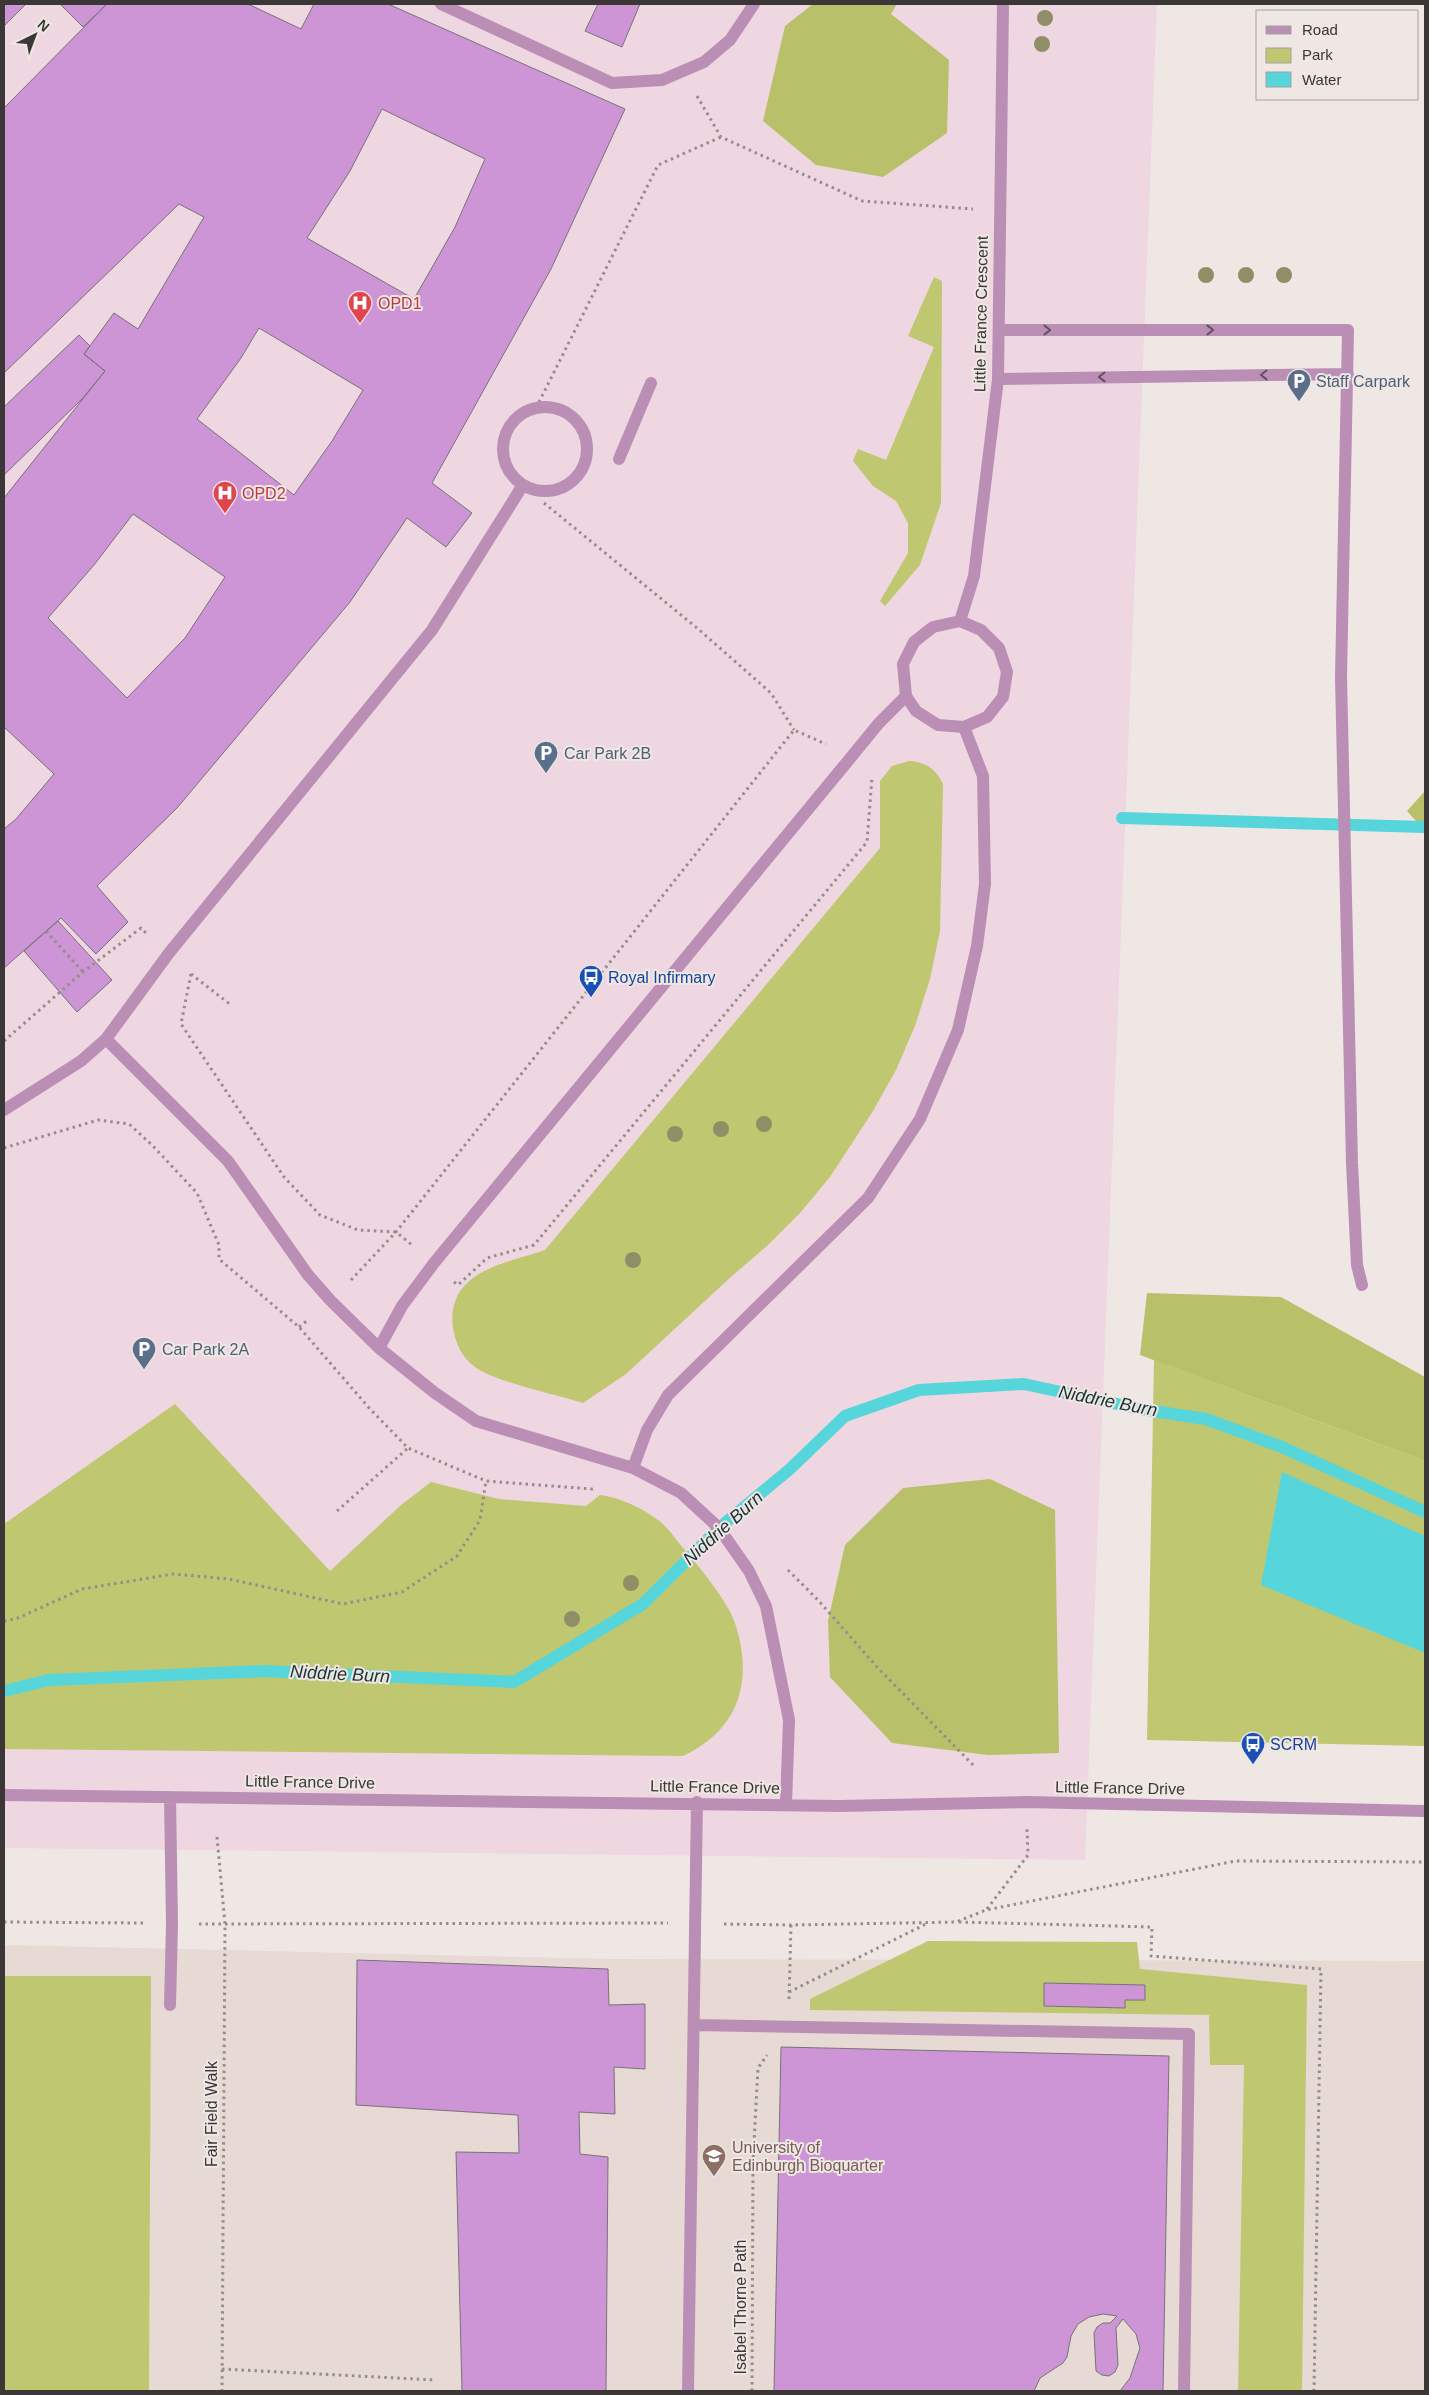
<svg xmlns="http://www.w3.org/2000/svg" width="1429" height="2395" font-family="Helvetica,sans-serif">
	<rect width="100%" height="100%" fill="#eee7e4"/>
	<path fill="#e7d9d3" d="M4,1945L608,1959L1425,1961V2391H4Z"/>
	<path fill="#efd7e2" d="M4,4H1157L1085,1860L4,1848Z"/>
	<path fill="#bfc771" d="M934,277L942,281L941,503L920,565L885,606L880,601L908,553V523L896,501L873,486L853,461L858,449L886,460L934,347L908,336Z
		M909,761C926,762 936,769 943,784L940,931L930,979L915,1026L896,1070L873,1111L830,1177L800,1213L768,1245L732,1276L626,1374L583,1403C554,1394 498,1383 475,1367C462,1358 455,1342 453,1328C446,1271 504,1264 545,1250L880,848V781L892,766Z
		M1154,1360L1425,1461V1746L1147,1740Z
		M175,1404L330,1571L401,1505L431,1482L499,1499L586,1506L600,1495C619,1497 642,1508 658,1520C669,1528 677,1542 686,1551C701,1569 728,1602 735,1623C754,1681 739,1730 683,1756L4,1749V1524Z
		M928,1941L1137,1942L1140,1969L1307,1985L1302,2391H1238L1244,2065H1210L1209,2015L810,2010V1999Z
		M4,1976H151L149,2391H4Z"/>
	<path fill="#b8c069" d="M813,4H897L891,14L949,60L947,133L883,177L816,165L763,121L785,26Z
		M1425,791V831L1407,811Z
		M1147,1293L1281,1297L1425,1377V1461L1140,1355Z
		M990,1479L1055,1510L1059,1753L988,1755L892,1743L830,1677L828,1621L845,1545L903,1488Z"/>
	<path fill="#56d5db" d="M1282,1472L1425,1536V1653L1261,1585Z"/>
	<g fill="none" stroke-linecap="round" stroke-linejoin="round">
		<path stroke="#56d5db" stroke-width="12" d="M1122,818L1425,827
			M4,1691L49,1680L265,1671L514,1682L643,1604L719,1528L790,1469L845,1416L919,1390L1024,1384L1140,1409L1206,1419L1282,1447L1425,1512"/>
	</g>
	<path fill="#cd94d6" stroke="#777377" fill-rule="evenodd" d="M4,4H26L4,26Z
		M60,4H107L83,27Z
		M107,4H248L301,29L314,4H388L625,109L551,269L432,483L472,513L446,547L407,518L350,602L177,808L97,886L128,922L96,954L61,918L4,968V829L16,819L54,774L4,727V498L105,371L84,354L114,313L138,329L204,217L179,204L4,373V108ZM382,109L485,159L455,227L414,299L307,238L350,171ZM259,328L363,390L332,441L294,495L197,419L241,358ZM133,514L225,577L185,638L127,698L48,618L94,565Z
		M598,4H640L622,47L585,31Z
		M79,335L90,346L84,354L105,371L82,399L4,475V407Z
		M58,921L112,980L77,1012L24,951Z
		M357,1960L608,1969L609,2005L645,2004V2069L614,2067L615,2114L579,2112L580,2154L608,2157L606,2391H462L456,2152L519,2153L518,2115L356,2105Z
		M1044,1983L1145,1985V2000H1125V2008L1044,2006Z
		M781,2047L1169,2056L1163,2391H1120L1130,2378L1140,2348L1136,2334L1123,2319L1116,2328L1118,2365L1115,2372L1109,2376L1102,2375L1096,2371L1094,2333L1097,2327L1103,2323H1110L1117,2316L1103,2314L1089,2317L1078,2324L1071,2336L1067,2357L1063,2363L1040,2378L1034,2391H774Z"/>
	<g fill="none" stroke-linecap="round" stroke-linejoin="round">
		<path stroke="#938e8c" stroke-width="3" stroke-dasharray="2.5 4" stroke-linecap="butt" d="M697,96L721,137L862,201L973,209
			M536,408L658,165L721,137
			M544,503L697,628L771,693L794,730
			M46,931L83,972
			M191,974L181,1024L284,1177L320,1215L358,1230L396,1232L412,1245
			M191,974L231,1005
			M4,1041L83,972L141,928L148,935
			M4,1148L98,1120L129,1124L152,1145L197,1193L219,1245V1259L299,1327L370,1409L408,1448L486,1481L592,1489L595,1488
			M351,1280L396,1232L794,730L826,744
			M454,1282L458,1285L487,1258L534,1245L867,842L872,777
			M299,1327L308,1320
			M337,1511L408,1448
			M788,1570L818,1600L877,1667L975,1767
			M4,1621L18,1618L82,1589L173,1574L229,1579L343,1604L402,1592L457,1556L480,1520L486,1481
			M217,1837L225,1924L222,2391
			M987,1909L1028,1855L1027,1829
			M4,1922L143,1923
			M959,1922L1152,1927L1151,1956L1321,1969L1314,2391
			M199,1924L668,1923
			M724,1924L791,1925L956,1922L986,1910L1236,1861L1425,1862
			M789,1992L928,1923
			M789,1999L791,1925
			M222,2369L435,2380
			M752,2391L753,2161L758,2068L767,2055"/>
		<path stroke="#bb8eb6" stroke-width="12" d="M441,4L612,83L662,80L704,62L730,40L754,4
			M999,330H1348L1341,677L1352,1163L1357,1265L1362,1285
			M998,379L1348,374
			M503 449a42 42 0 1 1 84 0a42 42 0 1 1-84 0Z
			M619,459L651,383
			M960,621L974,576L998,379L1003,4
			M960,621L981,630L999,648L1007,672L1003,697L987,717L964,727L938,725L916,711L906,696L903,664L914,642L933,627Z
			M106,1039L228,1161L308,1275L331,1301L379,1348L435,1393L476,1421L633,1468L681,1493L719,1528L749,1571L766,1606L789,1720L786,1804
			M4,1110L81,1061L106,1039L169,953L432,630L523,485
			M379,1348L402,1306L434,1263L852,756L879,723L906,696
			M633,1468L647,1430L668,1395L868,1198L920,1119L958,1030L977,946L985,884L983,776L964,727
			M4,1795L840,1806L1027,1802L1425,1811
			M170,2005L172,1924L170,1797
			M694,2025L1189,2034L1184,2391
			M688,2391L697,1802"/>
	</g>
	<g fill="#8f8e67">
		<circle cx="1045" cy="18" r="8"/>
		<circle cx="1042" cy="44" r="8"/>
		<circle cx="1206" cy="275" r="8"/>
		<circle cx="1246" cy="275" r="8"/>
		<circle cx="1284" cy="275" r="8"/>
		<circle cx="764" cy="1124" r="8"/>
		<circle cx="721" cy="1129" r="8"/>
		<circle cx="675" cy="1134" r="8"/>
		<circle cx="633" cy="1260" r="8"/>
		<circle cx="631" cy="1583" r="8"/>
		<circle cx="572" cy="1619" r="8"/>
	</g>
	<defs><path id="oneway-chevron" d="M-2-3.5L2.5 0L-2 3.5" fill="none" stroke-width="1.6" stroke-linecap="round" stroke-linejoin="round" transform="scale(1.25)"/></defs>
	<g stroke="#61515c">
		<use href="#oneway-chevron" transform="translate(1047 330)"/>
		<use href="#oneway-chevron" transform="translate(1210 330)"/>
		<use href="#oneway-chevron" transform="translate(1264 375) rotate(179)"/>
		<use href="#oneway-chevron" transform="translate(1102 377) rotate(179)"/>
	</g>
	<defs>
		<symbol id="hospital-pin" viewBox="-11 -11 22 30"><path d="M0 17L-7.5 6A9.5 9.5 0 1 1 7.5 6Z" fill="#e0444e" stroke="#eee7e4"/><path d="M-5-5h3v3.5h4V-5h3V5h-3V1.5h-4V5h-3Z" fill="#fff"/></symbol>
		<symbol id="parking-pin" viewBox="-11 -11 22 30"><path d="M0 17L-7.5 6A9.5 9.5 0 1 1 7.5 6Z" fill="#5c6f8a" stroke="#eee7e4"/><path d="M-3.5-5.5H1a3.5 3.5 0 0 1 0 7H-1V5.5H-3.5ZM-1-3.4V-.6H.8a1.4 1.4 0 0 0 0-2.8Z" fill="#fff"/></symbol>
		<symbol id="bus-pin" viewBox="-11 -11 22 30"><path d="M0 17L-7.5 6A9.5 9.5 0 1 1 7.5 6Z" fill="#1a4fb4" stroke="#eee7e4"/><path d="M-5-6H5V4H4V6H2V4H-2V6H-4V4H-5ZM-3.5-4V0h7V-4ZM-3.5 1.2v1.5H-2V1.2ZM2 1.2v1.5H3.5V1.2Z" fill="#fff"/></symbol>
		<symbol id="university-pin" viewBox="-11 -11 22 30"><path d="M0 17L-7.5 6A9.5 9.5 0 1 1 7.5 6Z" fill="#8d6e63" stroke="#eee7e4"/><path d="M0-5L7-2L0 1L-7-2ZM-4 1L0 2.5L4 1V4Q0 6-4 4Z" fill="#fff"/></symbol>
	</defs>
	<g fill-rule="evenodd">
		<use href="#hospital-pin" x="346" y="289" width="28" height="38"/>
		<use href="#parking-pin" x="1285" y="367" width="28" height="38"/>
		<use href="#hospital-pin" x="211" y="479" width="28" height="38"/>
		<use href="#parking-pin" x="532" y="739" width="28" height="38"/>
		<use href="#bus-pin" x="577" y="963" width="28" height="38"/>
		<use href="#parking-pin" x="130" y="1335" width="28" height="38"/>
		<use href="#bus-pin" x="1239" y="1730" width="28" height="38"/>
		<use href="#university-pin" x="700" y="2142" width="28" height="38"/>
	</g>
	<g text-anchor="middle" dominant-baseline="central" stroke-width="4" stroke-linejoin="round" paint-order="stroke">
		<g font-size="16" fill="#be3a42" stroke="#eee7e4" text-anchor="start">
			<text x="378" y="303">OPD1</text>
			<text x="242" y="493">OPD2</text>
		</g>
		<g font-size="16" fill="#3a3736" stroke="#eee7e4">
			<text transform="translate(981 314) rotate(-89)">Little France Crescent</text>
			<text transform="translate(310 1782) rotate(1)">Little France Drive</text>
			<text transform="translate(715 1787) rotate(1)">Little France Drive</text>
			<text transform="translate(1120 1788) rotate(1)">Little France Drive</text>
			<text transform="translate(211 2114) rotate(-90)">Fair Field Walk</text>
			<text transform="translate(740 2307) rotate(-90)">Isabel Thorne Path</text>
		</g>
		<g font-size="16" fill="#4e5e75" stroke="#eee7e4" text-anchor="start">
			<text x="1316" y="381">Staff Carpark</text>
			<text x="564" y="753">Car Park 2B</text>
			<text x="162" y="1349">Car Park 2A</text>
		</g>
		<g font-size="16" fill="#164399" stroke="#eee7e4" text-anchor="start">
			<text x="608" y="977">Royal Infirmary</text>
			<text x="1270" y="1744">SCRM</text>
		</g>
		<g font-size="16" fill="#785e54" stroke="#eee7e4" text-anchor="start">
			<text x="732" y="2147">University of<tspan x="732" dy="18">Edinburgh Bioquarter</tspan></text>
		</g>
		<g font-size="18" font-style="italic" fill="#193031" stroke="#eee7e4">
			<text transform="translate(1108 1401) rotate(11)">Niddrie Burn</text>
			<text transform="translate(723 1528) rotate(-42)">Niddrie Burn</text>
			<text transform="translate(340 1674) rotate(3)">Niddrie Burn</text>
		</g>
	</g>
	<rect width="1429" height="2395" fill="none" stroke="#3a3736" stroke-width="10"/>
	<rect x="1256" y="10" width="162" height="90" fill="#eee7e4" stroke="#a6a19e"/>
	<rect x="1266" y="26" width="25" height="8" fill="#bb8eb6" stroke="#a6a19e"/>
	<text x="1302" y="35" font-size="15" fill="#3a3736">Road</text>
	<rect x="1266" y="48" width="25" height="15" fill="#bfc771" stroke="#a6a19e"/>
	<text x="1302" y="60" font-size="15" fill="#3a3736">Park</text>
	<rect x="1266" y="72" width="25" height="15" fill="#56d5db" stroke="#a6a19e"/>
	<text x="1302" y="85" font-size="15" fill="#3a3736">Water</text>
	<g transform="translate(35 35) rotate(42)" stroke="#eee7e4" stroke-width="4" paint-order="stroke">
	<path d="M0-4L9 19L0 12L-9 19Z" fill="#3a3736"/>
	<text y="-8" font-size="14" font-weight="bold" text-anchor="middle" fill="#3a3736">N</text>
	</g>
</svg>
